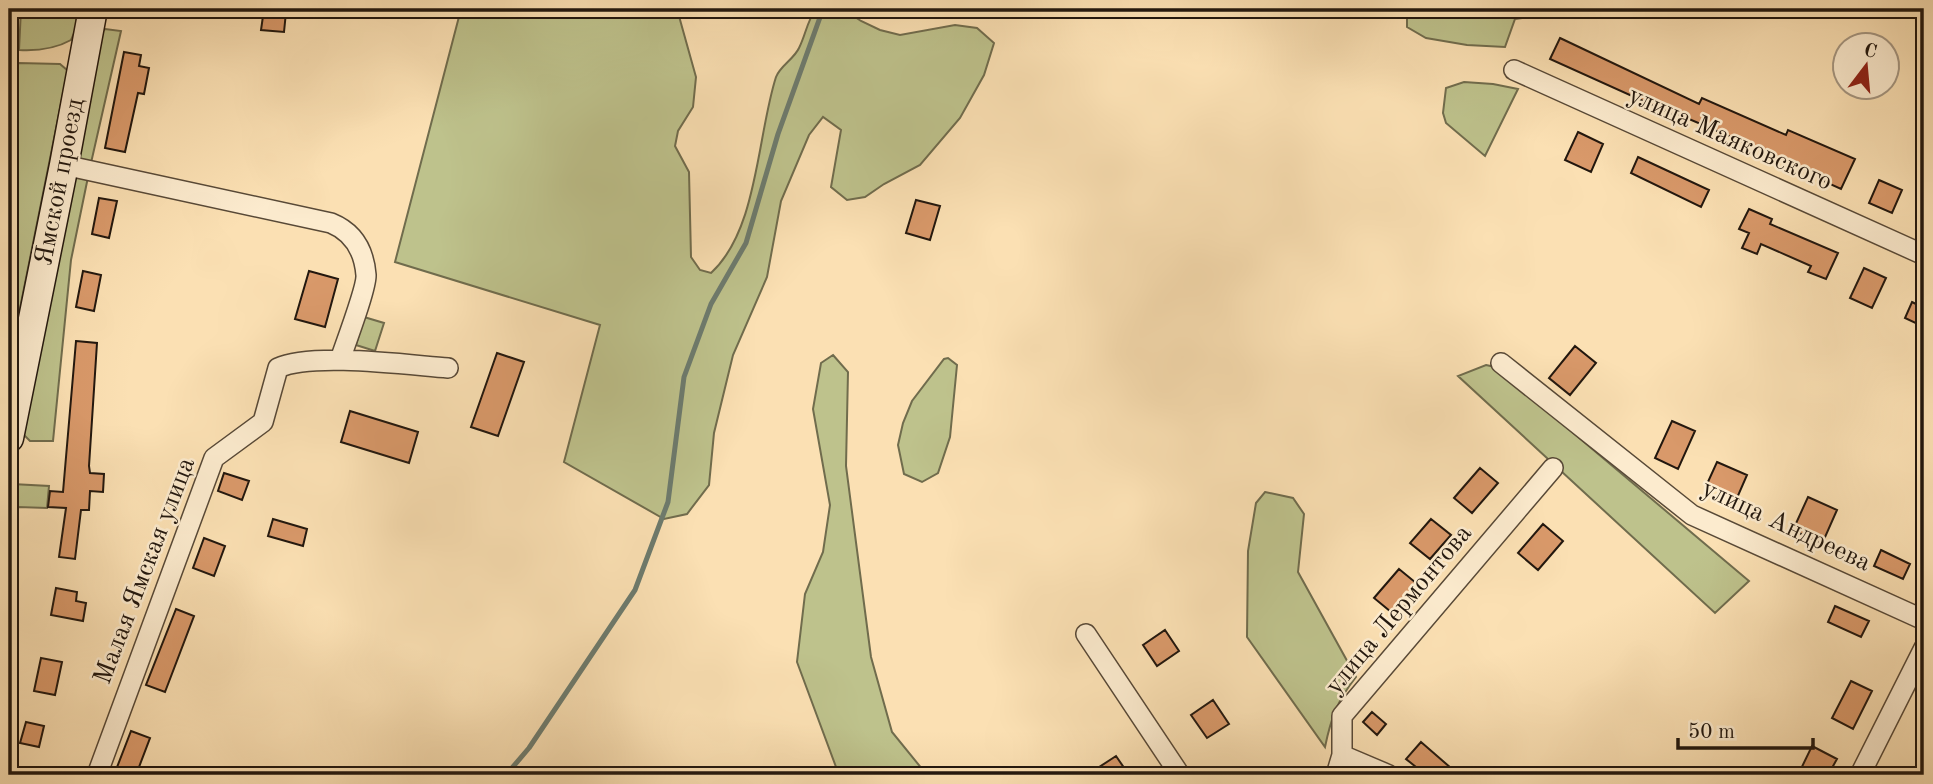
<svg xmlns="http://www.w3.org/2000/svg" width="1933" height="784" font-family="'Old Standard TT',serif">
	<rect width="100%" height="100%" fill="#fbe0b3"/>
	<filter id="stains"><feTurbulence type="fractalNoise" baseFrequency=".00286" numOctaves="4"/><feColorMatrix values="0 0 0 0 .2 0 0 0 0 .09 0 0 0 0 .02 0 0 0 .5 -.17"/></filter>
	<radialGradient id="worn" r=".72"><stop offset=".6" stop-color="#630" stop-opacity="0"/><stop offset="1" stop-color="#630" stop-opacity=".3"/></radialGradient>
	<path fill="#bec28c" stroke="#706c4d" stroke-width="2" d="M21,9H78L76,29L71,40C55,49 38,51 19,50Z
		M461,9H677L696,77L693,107L678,131L675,146L689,172L691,257L700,270L711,273C758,230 757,136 776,77C780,66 794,59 799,48C806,34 807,21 816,9H843L861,21L880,30L900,35L955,25L977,28L994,43L984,75L960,118L920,165L884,184L865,197L847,200L831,187L841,130L823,117L809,135L781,201L767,277L733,355L714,433L709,485L687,514L664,519L564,462L600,325L395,262Z
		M1410,9H1590L1515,19L1505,47L1467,45L1426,38L1407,27V16Z
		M105,29L121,31L91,163L79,159L102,32Z
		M18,63L60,64L67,70V74L9,363V173L13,147Z
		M1464,82L1493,84L1518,89L1485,156L1446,123L1443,113L1446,88Z
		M77,175L88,177L71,260L53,441H30L24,435L73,179Z
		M364,317L384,323L375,351L356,345Z
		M833,355L848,372L846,466L871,657L892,732L927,775H839L797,662L805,594L823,552L830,505L813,409L821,363Z
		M948,358L957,365L950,437L938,473L922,482L904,474L898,445L903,423L912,401L944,359Z
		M1486,365L1495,367L1749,581L1715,613L1458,376Z
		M12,484L49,486L47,508L18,507L9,551V500Z
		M1265,492L1293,498L1304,514L1298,572L1356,677C1337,701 1331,718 1325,747L1247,637L1248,551L1256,503Z"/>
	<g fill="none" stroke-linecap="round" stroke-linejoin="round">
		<path stroke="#6d7b6e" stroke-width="5" d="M506,775L529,748L635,590L668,502L684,377L711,304L746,243L778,134L823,9"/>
	</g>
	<path fill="#d9996a" stroke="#22170e" stroke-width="2" d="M264,9L286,12L284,32L261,30Z
		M1560,38L1699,104L1702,98L1786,135L1788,130L1855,159L1841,189L1819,179L1820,176L1762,150L1675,113L1674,115L1550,59Z
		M124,52L141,55L139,66L149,68L144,94L138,93L125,152L105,148Z
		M1578,132L1603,144L1591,172L1565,160Z
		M1638,157L1709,190L1701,207L1631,173Z
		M1879,180L1902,190L1892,213L1869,203Z
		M99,198L117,201L109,238L92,234Z
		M916,200L940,206L930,240L906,233Z
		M1749,209L1772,219L1770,224L1838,253L1826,279L1808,272L1811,266L1761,244L1757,254L1742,248L1749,233L1739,229Z
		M1864,268L1886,278L1872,308L1850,298Z
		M83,271L101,275L94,311L76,307Z
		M309,271L338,279L325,327L295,319Z
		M1912,302L1924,308V327L1905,318Z
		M76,341L97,343L89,466L90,473L104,474L103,492L90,491L89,510H81L75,559L59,557L66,508L48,507L50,491L63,492Z
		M1575,346L1596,363L1570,395L1549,378Z
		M497,353L524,362L498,436L471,427Z
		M350,411L418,432L409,463L341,442Z
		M1672,421L1695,431L1678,469L1655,458Z
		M1717,462L1747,475L1737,498L1707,484Z
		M1480,468L1498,483L1472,513L1454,498Z
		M224,473L249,481L242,500L218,491Z
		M1808,497L1837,510L1822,544L1793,530Z
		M273,519L307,529L303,546L268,536Z
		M1431,519L1451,535L1430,559L1410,543Z
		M1543,524L1563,541L1538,570L1518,553Z
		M204,538L225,546L214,576L193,568Z
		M1881,550L1910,564L1903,579L1874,566Z
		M1399,569L1421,587L1396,616L1374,598Z
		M56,588L77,592L76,601L86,603L83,621L51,615Z
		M1835,606L1869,621L1861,637L1828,622Z
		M176,609L194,616L165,692L146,685Z
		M1165,630L1179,651L1157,666L1143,645Z
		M41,658L62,662L55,695L34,691Z
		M1851,681L1872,691L1853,729L1832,718Z
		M1213,700L1229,724L1207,738L1191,715Z
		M1372,712L1386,724L1377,735L1363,722Z
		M26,722L44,726L39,747L20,743Z
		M131,731L150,738L136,775H114Z
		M1421,742L1459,775H1426L1406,759Z
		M1812,746L1837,759L1828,775H1798Z
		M1116,756L1129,775H1087Z"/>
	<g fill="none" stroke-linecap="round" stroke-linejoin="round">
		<defs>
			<path id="street" d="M1514,70L1924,255
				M64,165L331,223C353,232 364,250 366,275C367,287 345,345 340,360
				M1501,363L1692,515L1924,620
				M1086,634L1180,775
				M97,775L214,458L263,422L278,368C311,352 408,365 448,368
				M1336,775L1342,755
				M1389,775L1342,755V716L1553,468
				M1860,775L1924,648"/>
			<path id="secondary" d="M9,438L64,165L93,9"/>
		</defs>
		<use href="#street" stroke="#584937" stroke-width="22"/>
		<use href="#secondary" stroke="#22170e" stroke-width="31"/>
		<use href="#street" stroke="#fcebce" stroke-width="19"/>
		<use href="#secondary" stroke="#fcebce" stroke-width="28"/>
	</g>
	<g text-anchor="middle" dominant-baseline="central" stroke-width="5" stroke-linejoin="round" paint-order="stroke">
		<g font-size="26" fill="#22170e" stroke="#fcebce">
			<text transform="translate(1730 139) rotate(24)">улица Маяковского</text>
			<text transform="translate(60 182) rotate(-79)">Ямской проезд</text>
			<text transform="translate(1786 526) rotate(25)">улица Андреева</text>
			<text transform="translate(145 571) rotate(-69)">Малая Ямская улица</text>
			<text transform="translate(1399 610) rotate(-50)">улица Лермонтова</text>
		</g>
	</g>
	<rect width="1933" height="784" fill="none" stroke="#fbe0b3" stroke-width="35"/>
	<rect x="10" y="10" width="1912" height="763" fill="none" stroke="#22170e" stroke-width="3.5"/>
	<rect x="18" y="18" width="1898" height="749" fill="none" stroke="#22170e" stroke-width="2"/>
	<g transform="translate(1866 66) rotate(16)"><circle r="33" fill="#fcebce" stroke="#a59681" stroke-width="2"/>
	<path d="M0-5L12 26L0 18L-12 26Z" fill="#8f2418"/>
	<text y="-10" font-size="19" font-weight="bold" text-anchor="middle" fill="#22170e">С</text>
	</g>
	<path d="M1678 738v10h135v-10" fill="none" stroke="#22170e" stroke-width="3.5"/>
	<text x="1688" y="738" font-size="21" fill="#22170e" stroke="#fcebce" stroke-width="5" paint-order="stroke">50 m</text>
	<rect width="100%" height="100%" filter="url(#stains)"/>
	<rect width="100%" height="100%" fill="url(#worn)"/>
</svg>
